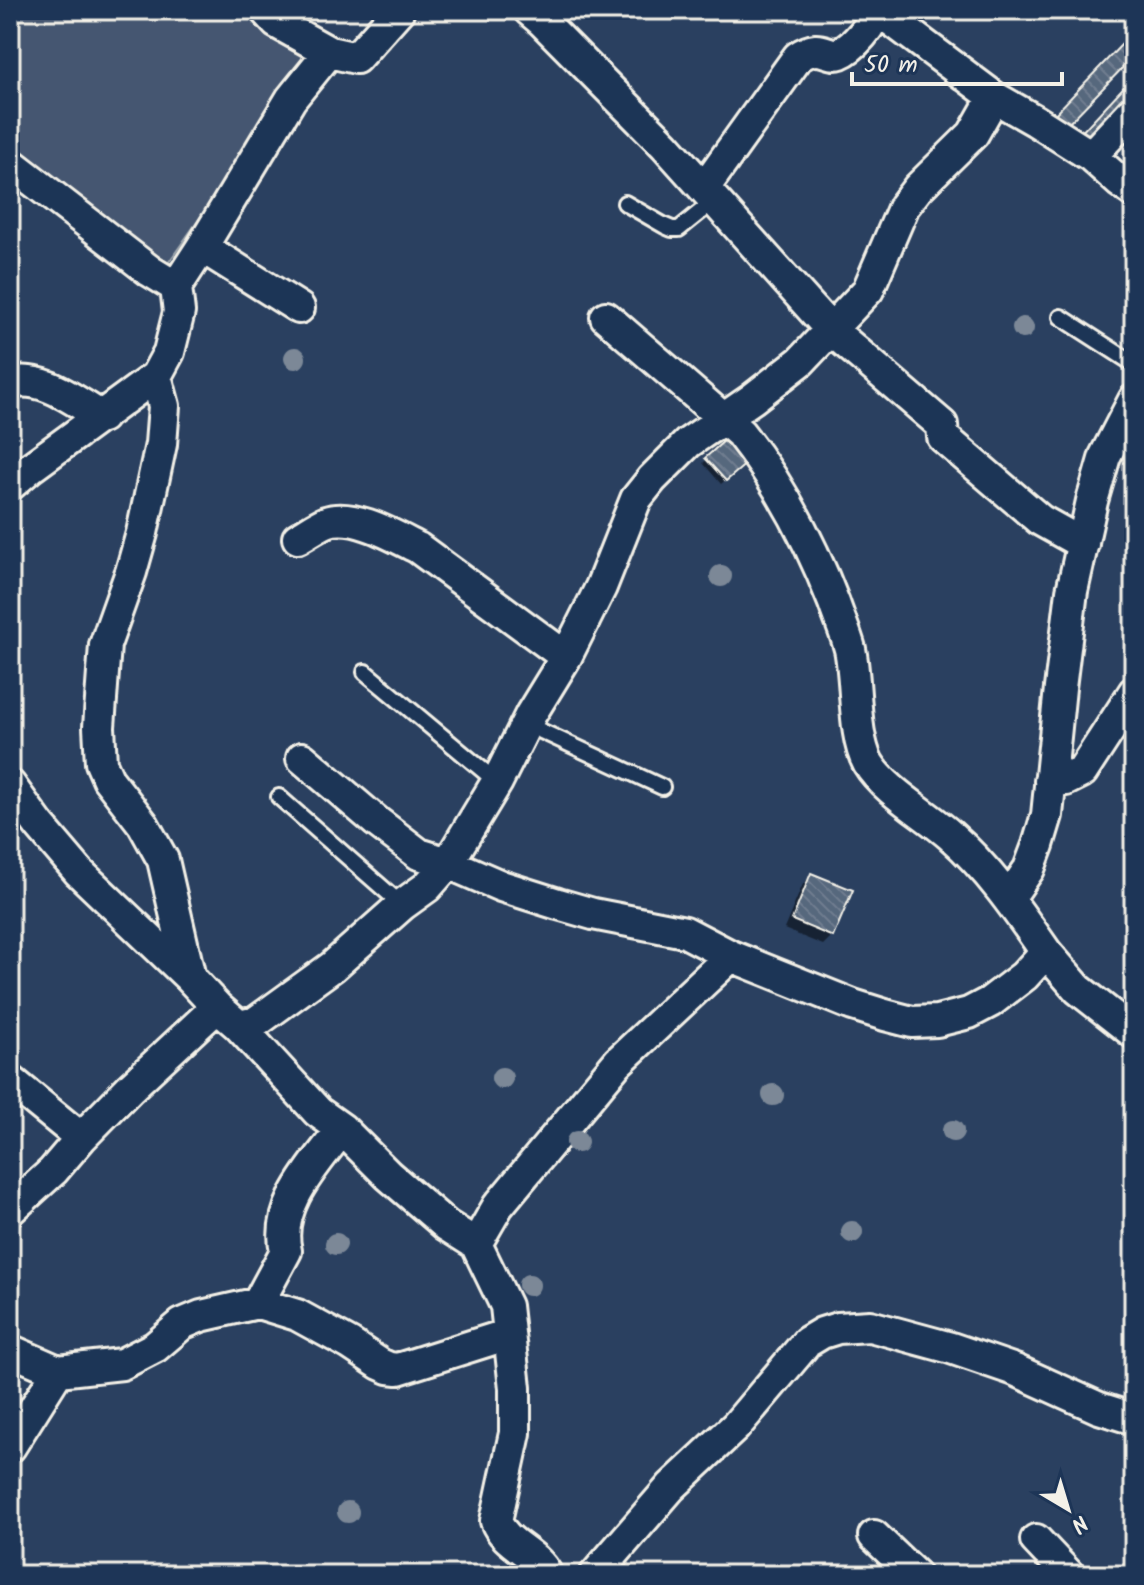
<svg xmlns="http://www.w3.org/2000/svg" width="1144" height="1585" font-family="Kalam,sans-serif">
	<defs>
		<pattern id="building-back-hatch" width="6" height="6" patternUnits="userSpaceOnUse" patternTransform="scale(2)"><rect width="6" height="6" fill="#56677d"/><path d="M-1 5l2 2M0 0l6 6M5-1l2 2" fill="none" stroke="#6f7d8f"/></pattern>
	</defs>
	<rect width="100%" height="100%" fill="#2a4060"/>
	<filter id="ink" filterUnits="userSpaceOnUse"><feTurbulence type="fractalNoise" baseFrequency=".0125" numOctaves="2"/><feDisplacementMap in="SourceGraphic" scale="16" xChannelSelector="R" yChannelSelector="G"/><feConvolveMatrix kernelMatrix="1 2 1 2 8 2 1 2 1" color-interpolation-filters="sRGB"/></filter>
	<g filter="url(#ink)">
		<path fill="#445771" stroke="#9ca4ac" stroke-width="2" d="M10,10H263L311,61L161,273L10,141Z"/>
		<path fill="#0007" d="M725,443L744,463L721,484L703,463Z
			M811,876L832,936L823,945L784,929L803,884Z"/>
		<path fill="url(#building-back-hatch)" stroke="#f4f1e8" stroke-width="2" d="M1124,42L1134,52V56L1067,125L1055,114Z
			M1134,76V98L1089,146L1078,136Z
			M725,440L747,463L726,481L705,458Z
			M811,873L853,890L833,937L792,920Z"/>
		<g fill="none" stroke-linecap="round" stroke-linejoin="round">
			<defs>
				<path id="service" d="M625,203L665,226L672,229H679L715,200
					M1061,317L1134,364
					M365,672L497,782
					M526,724L662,787
					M279,797L402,905"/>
				<path id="minor" d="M265,10L277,23L329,52
					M529,10L542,21L665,145L830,329L942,425L943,437L1040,520L1083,544
					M878,10L994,97L1036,121L1091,156L1134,110
					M1091,156L1120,182L1134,192
					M10,163L150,271L176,287
					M704,188L798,57C822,41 826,58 840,53C853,48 874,24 876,10
					M202,247L299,308
					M156,376L164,406L161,444L142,533L131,572L105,645L99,727L101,763L108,779L143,824L163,860L190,978L217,1007L239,1026L318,1112L342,1129L388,1175L446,1225L476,1244
					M10,383C44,375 73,400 102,417
					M10,485L30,468L156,376L169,352L179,312L176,287L202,247L291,99L329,52L356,58L399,10
					M298,538C307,533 317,526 326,522C353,512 394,536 418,548L566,657
					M302,758L377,822L419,854L448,863L501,886L558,904L593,914L685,932L731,956L853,1005L885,1015L912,1022L937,1021L969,1013L990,1002L1024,976L1046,952C1017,910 989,869 950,835C926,814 884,790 868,763C853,735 857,682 850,649C846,634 839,618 834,603C811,543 780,484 740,433L606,317
					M1050,781L1066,780L1082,772L1134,692
					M10,785L39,825L79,872L190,978
					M1009,898L1029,869L1038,845L1047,815L1060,688L1072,591L1092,501L1105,456L1134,400
					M1046,952L1078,989L1134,1033
					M239,1026L256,1022L332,967L402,905L427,887L448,863L497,782L531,714L566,657L601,587L636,499L652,479L688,443L752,399L801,361L868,290L904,206L918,188L973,134L994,97
					M10,1080L81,1138
					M10,1210L53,1171L81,1138L130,1088L217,1007
					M258,1303L297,1315L350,1344L380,1364L389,1368L398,1369L509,1334
					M10,1350L58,1371L122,1364L155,1347L182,1324L201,1316L258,1303L286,1251C275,1205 316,1164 342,1129
					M10,1447L58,1371
					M874,1536L915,1575
					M1036,1540L1069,1575
					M547,1575C536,1552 505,1545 496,1521L515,1433V1388L506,1306L476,1244L498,1206L618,1062L731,956
					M595,1575L671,1487L736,1426L807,1342L822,1333L838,1328L870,1326L951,1348L1015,1370L1099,1408L1134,1419"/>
			</defs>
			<use href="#service" stroke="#f4f1e8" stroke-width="20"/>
			<use href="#minor" stroke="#f4f1e8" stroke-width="36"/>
			<use href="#service" stroke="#1d3557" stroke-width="14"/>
			<use href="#minor" stroke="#1d3557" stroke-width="30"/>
		</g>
		<g fill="#7c8897">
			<circle cx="1023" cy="328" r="11"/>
			<circle cx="295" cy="358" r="11"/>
			<circle cx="721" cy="576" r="11"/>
			<circle cx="502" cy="1078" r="11"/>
			<circle cx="773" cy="1095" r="11"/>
			<circle cx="953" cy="1131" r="11"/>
			<circle cx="577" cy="1142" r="11"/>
			<circle cx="852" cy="1232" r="11"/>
			<circle cx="336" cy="1244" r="11"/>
			<circle cx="529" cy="1285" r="11"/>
			<circle cx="348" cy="1512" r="11"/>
		</g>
	</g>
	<rect width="1144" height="1585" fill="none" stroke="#1d3557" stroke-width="40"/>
	<rect x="20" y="20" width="1104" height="1545" fill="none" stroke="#f4f1e8" stroke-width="3" filter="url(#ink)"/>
	<g transform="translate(1068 1509) rotate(142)" stroke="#1d3557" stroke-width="6" paint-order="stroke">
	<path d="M0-6L14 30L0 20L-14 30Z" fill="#f4f1e8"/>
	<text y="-12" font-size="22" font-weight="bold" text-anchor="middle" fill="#f4f1e8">N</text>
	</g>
	<path d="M852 72v12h210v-12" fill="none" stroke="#f4f1e8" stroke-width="4"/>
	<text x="864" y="72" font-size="24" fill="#f4f1e8" stroke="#1d3557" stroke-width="6" paint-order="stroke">50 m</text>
</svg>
